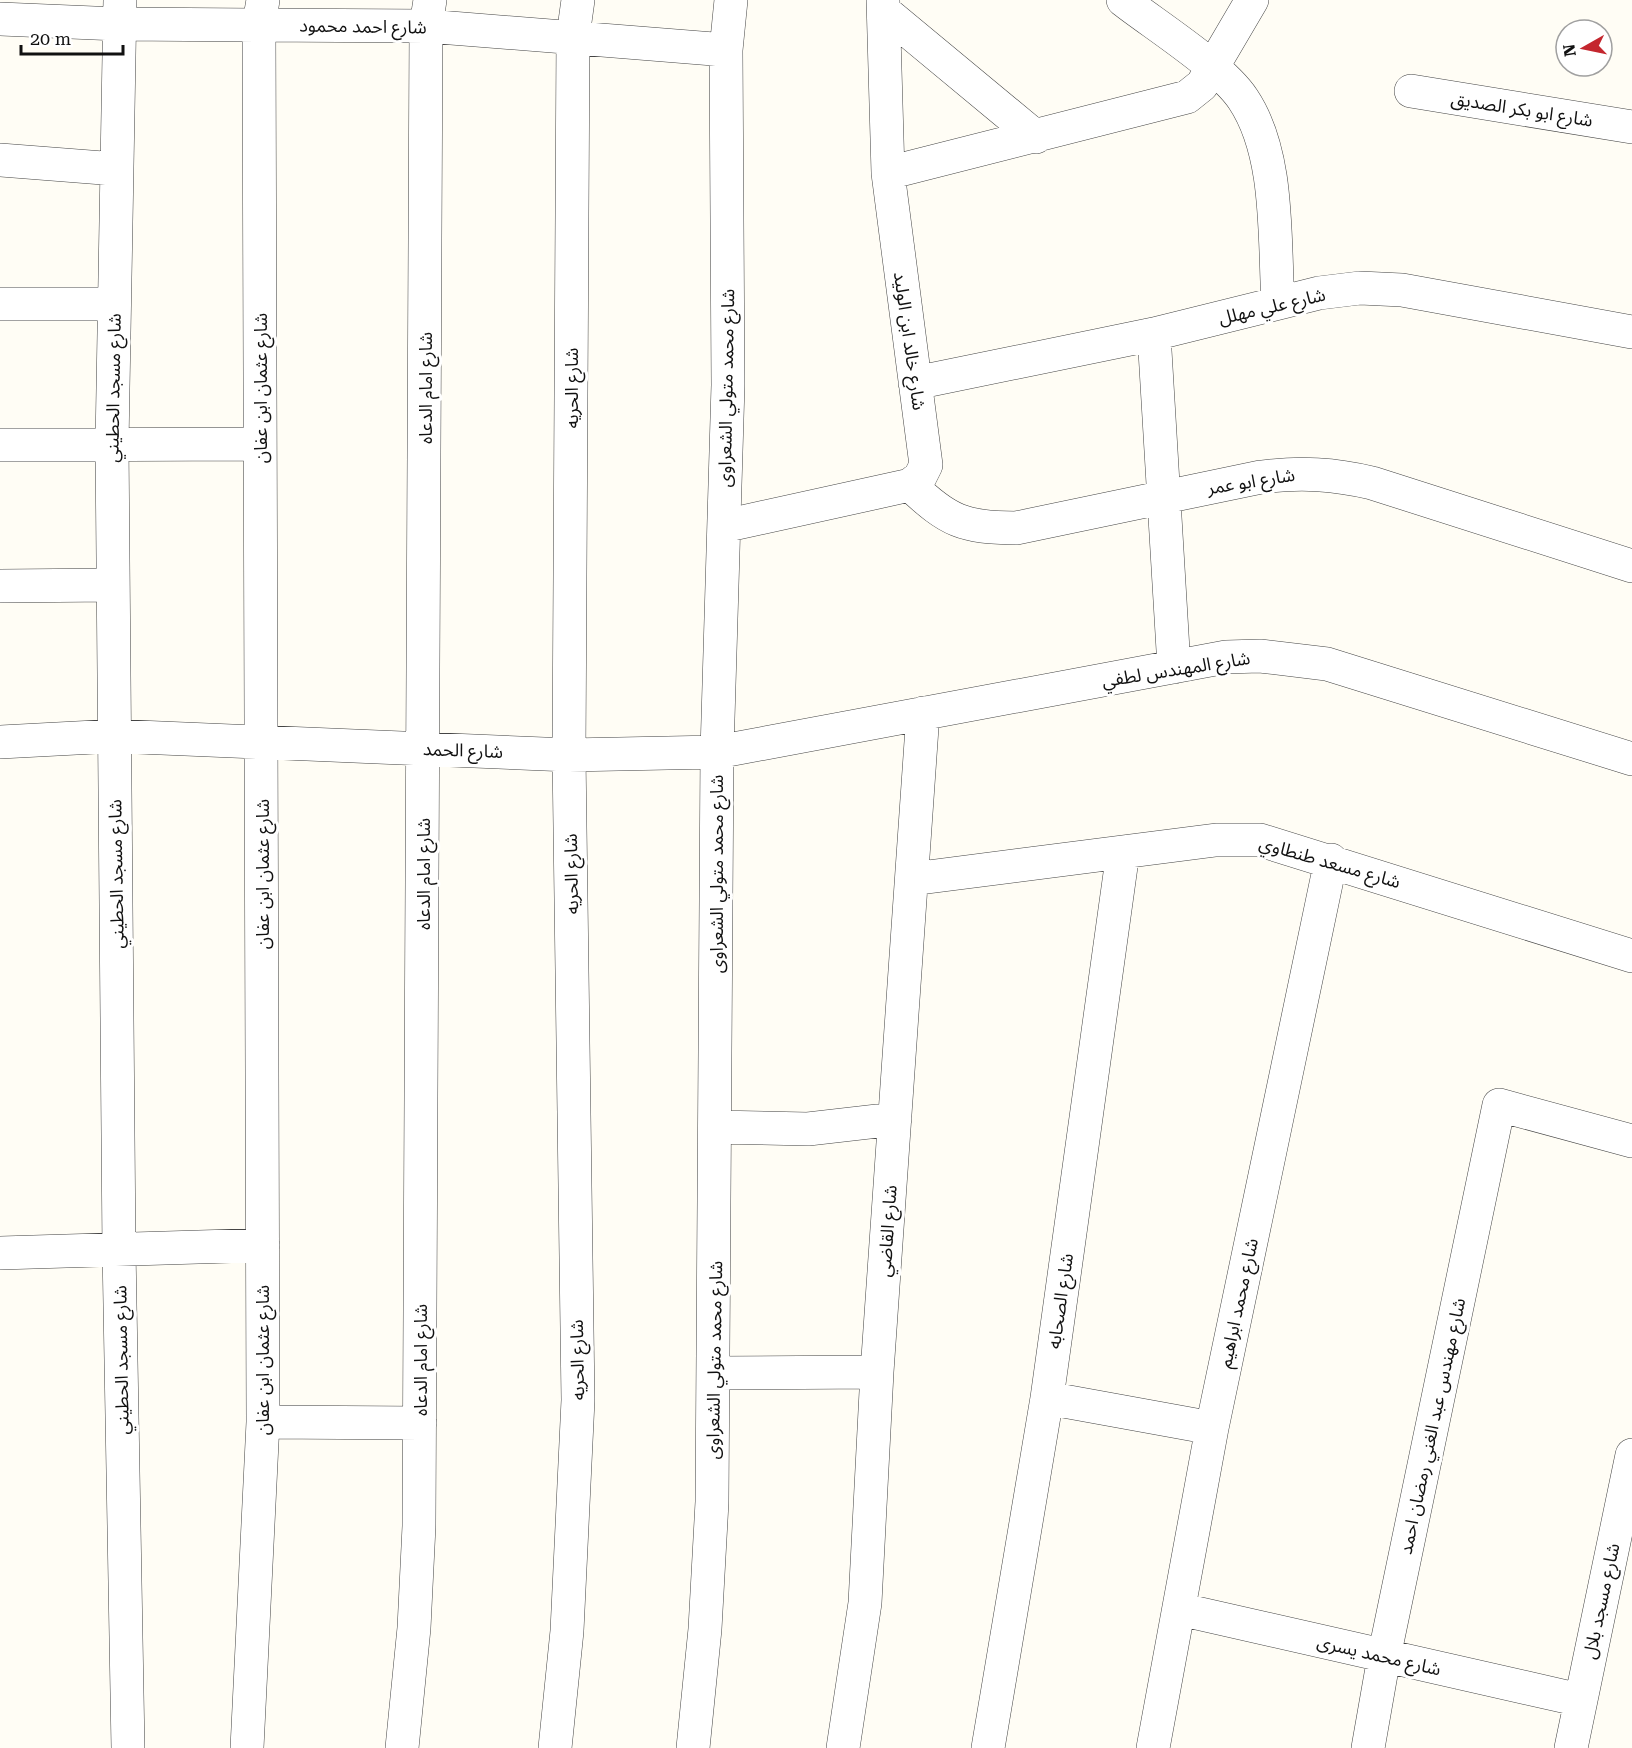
<svg xmlns="http://www.w3.org/2000/svg" width="1632" height="1748" font-family="'Roboto Serif','Noto Sans Arabic',serif">
	<rect width="100%" height="100%" fill="#fffdf5"/>
	<g fill="none" stroke-linecap="round" stroke-linejoin="round">
		<defs>
			<path id="street" d="M120,0L112,444L119,1249L128,1748
				M1123,0C1155,25 1222,67 1243,99C1280,154 1274,239 1278,303
				M884,11L1036,137
				M0,19L118,24L426,26L726,50
				M1411,91L1632,127
				M0,160L116,169
				M888,173L1187,97L1202,85L1252,0
				M0,304H114
				M1154,334L1174,667
				M915,383L1154,334L1319,293L1360,288L1402,290L1632,332
				M0,445L260,444
				M910,485C950,522 962,527 1016,528L1261,477C1301,472 1334,474 1372,483L1632,566
				M724,526L910,485L920,477L926,465L888,173L883,0
				M0,586L113,585
				M0,742L114,736L569,755L717,752L1226,657L1260,656L1327,664L1632,759
				M912,879L1216,840H1260L1632,956
				M715,1127L808,1129L895,1119
				M0,1253L263,1245
				M714,1373L877,1372
				M1047,1398L1212,1428
				M263,1422L420,1423
				M1179,1609L1580,1700
				M247,1748L263,1422L259,24L263,0
				M402,1748L414,1628L419,1526L426,26L430,0
				M555,1748L567,1631L578,1400L569,755L573,36L578,0
				M693,1748L705,1629L712,1502L717,752L728,385L726,50L731,0
				M843,1748L865,1603L877,1372L923,713
				M988,1748L1047,1398L1123,852
				M1153,1748L1212,1428L1331,860
				M1368,1748L1384,1657L1499,1105L1632,1141
				M1571,1748L1632,1455"/>
		</defs>
		<use href="#street" stroke="#444" stroke-width="34"/>
		<use href="#street" stroke="#fff" stroke-width="33"/>
	</g>
	<g text-anchor="middle" dominant-baseline="central" stroke-width="6" stroke-linejoin="round" paint-order="stroke">
		<g font-size="18" fill="#111" stroke="#fff">
			<text transform="translate(363 26) rotate(1)">شارع احمد محمود</text>
			<text transform="translate(1522 109) rotate(9)">شارع ابو بكر الصديق</text>
			<text transform="translate(1272 306) rotate(-13)">شارع علي مهلل</text>
			<text transform="translate(910 341) rotate(82)">شارع خالد ابن الوليد</text>
			<text transform="translate(113 388) rotate(-89)">شارع مسجد الحطيني</text>
			<text transform="translate(260 388) rotate(-90)">شارع عثمان ابن عفان</text>
			<text transform="translate(425 388) rotate(-90)">شارع امام الدعاه</text>
			<text transform="translate(571 388) rotate(-90)">شارع الحريه</text>
			<text transform="translate(726 388) rotate(-89)">شارع محمد متولي الشعراوى</text>
			<text transform="translate(1251 481) rotate(-9)">شارع ابو عمر</text>
			<text transform="translate(1176 669) rotate(-9)">شارع المهندس لطفي</text>
			<text transform="translate(463 750) rotate(2)">شارع الحمد</text>
			<text transform="translate(1330 862) rotate(16)">شارع مسعد طنطاوي</text>
			<text transform="translate(116 874) rotate(-91)">شارع مسجد الحطيني</text>
			<text transform="translate(262 874) rotate(-90)">شارع عثمان ابن عفان</text>
			<text transform="translate(423 874) rotate(-90)">شارع امام الدعاه</text>
			<text transform="translate(571 874) rotate(-91)">شارع الحريه</text>
			<text transform="translate(716 874) rotate(-90)">شارع محمد متولي الشعراوى</text>
			<text transform="translate(887 1231) rotate(-86)">شارع القاضي</text>
			<text transform="translate(1060 1301) rotate(-82)">شارع الصحابه</text>
			<text transform="translate(1238 1303) rotate(-78)">شارع محمد ابراهيم</text>
			<text transform="translate(121 1360) rotate(-91)">شارع مسجد الحطيني</text>
			<text transform="translate(262 1360) rotate(-90)">شارع عثمان ابن عفان</text>
			<text transform="translate(420 1360) rotate(-90)">شارع امام الدعاه</text>
			<text transform="translate(577 1360) rotate(-91)">شارع الحريه</text>
			<text transform="translate(714 1360) rotate(-89)">شارع محمد متولي الشعراوى</text>
			<text transform="translate(1432 1426) rotate(-78)">شارع مهندس عبد الغني رمضان احمد</text>
			<text transform="translate(1601 1601) rotate(-78)">شارع مسجد بلال</text>
			<text transform="translate(1379 1655) rotate(13)">شارع محمد يسرى</text>
		</g>
	</g>
	<g transform="translate(1584 48) rotate(261)"><circle r="28" fill="#ffffff" stroke="#a0a0a0" stroke-width="1.5"/>
	<path d="M0-4.5L10 22L0 15L-10 22Z" fill="#c4262e"/>
	<text y="-9" font-size="16" font-weight="bold" text-anchor="middle" fill="#111111">N</text>
	</g>
	<path d="M21 45v9h102v-9" fill="none" stroke="#111111" stroke-width="3"/>
	<text x="30" y="45" font-size="18" fill="#111111" stroke="#ffffff" stroke-width="4.5" paint-order="stroke">20 m</text>
</svg>
